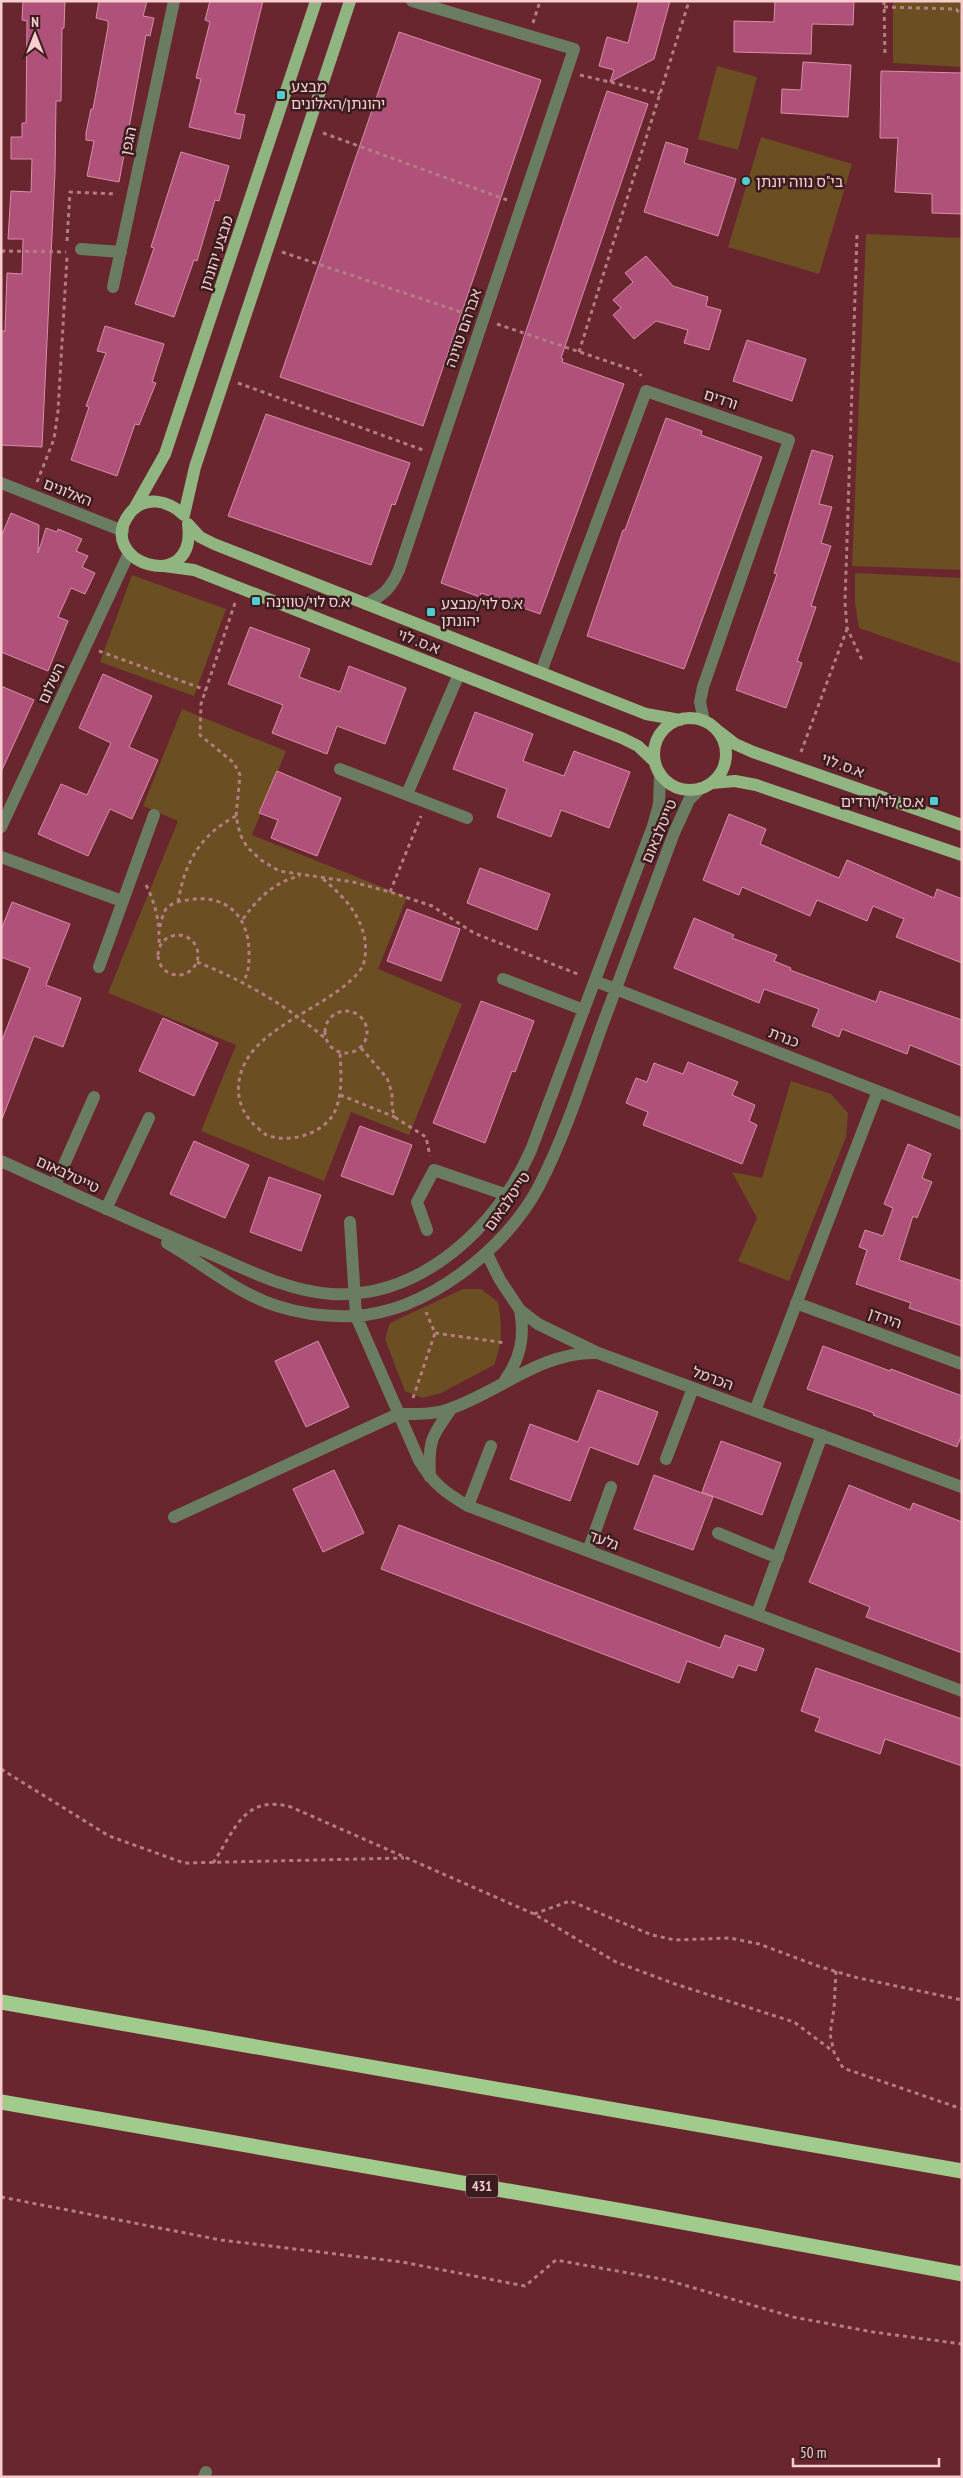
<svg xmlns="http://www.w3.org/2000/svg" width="963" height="2478" font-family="'PT Sans Narrow','Noto Sans Hebrew',sans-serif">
	<rect width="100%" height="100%" fill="#6a262f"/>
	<path fill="#6b4e21" d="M893,1H962V67L893,63Z
		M717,66L757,77L738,150L698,139Z
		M761,137L852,164L819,274L728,247Z
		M866,234L962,238V570L852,566Z
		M855,573L962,578V664L859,628L855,603Z
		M132,575L226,609L194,696L100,662Z
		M182,709L286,751L252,835L407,897L378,969L462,1004L409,1135L351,1112L324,1181L201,1131L236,1045L108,993L178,821L143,806Z
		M791,1081L831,1094L848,1113L846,1137L789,1281L738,1261L757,1218L732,1172L762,1178Z
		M463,1289H481L498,1302C502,1326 503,1342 494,1365L441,1393L423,1398L405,1391L385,1339L390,1323Z"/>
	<path fill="#af5178" stroke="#d98eaa" d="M23,1H65L64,28H62L61,101H56L55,172L42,447L1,445V331H5L7,273L22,274L23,239H8L11,191L31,192L32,159H11V137H22V123H26L27,21L22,20Z
		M99,1H147L143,16L154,18L150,36L146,35L119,182L87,176L94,141L86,140V133L91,109H93L108,27V21L96,18Z
		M210,1H263L235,113L245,115L240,139L189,127L201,79L196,78L210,22L205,20Z
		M639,1H670L654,59L610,82L614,70L599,66L607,37L628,43Z
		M775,1H854L853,25L812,24L811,54L734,52V21L774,22Z
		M399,32L541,80L423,426L280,377Z
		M803,62L851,65L848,117L781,113L782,89L801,90Z
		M881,71L962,73V214L932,213V194L895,192L898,138H880Z
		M607,91L648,104L561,358L563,359L562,362L624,384L540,614L481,593L480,597L441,583Z
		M666,142L688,149L684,163L736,179L718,236L644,212Z
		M181,152L229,166L219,201L215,200L197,261L194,260L174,317L135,304L154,248L151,247Z
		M646,256L673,286L708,297L706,306L721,310L709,350L684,343L688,330L656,321L634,339L613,315L621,308L613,300L633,282L625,273Z
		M105,326L164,344L152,382L156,383L139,425L135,424L117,476L71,460L89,407L86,406L106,353L97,351Z
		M747,340L806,359L792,401L733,381Z
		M266,414L410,463L395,505L392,504L371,565L228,516Z
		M666,418L702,431L701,435L762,457L684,669L587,636L623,530H625Z
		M812,450L833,456L819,504L832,507L821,543L831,546L811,606L816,607L797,661L802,663L786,708L736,690L777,574L774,573Z
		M11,513L39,525L38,553L46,528L57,532L58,529L82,539L76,551L88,556L82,567L95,573L85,594L71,588L58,617L68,621L48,671L1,652V537Z
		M250,627L310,649L299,677L340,692L349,666L406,688L385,744L337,726L327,754L272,733L283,705L228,684Z
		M103,674L152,696L129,747L158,760L132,819L110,809L88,856L38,834L61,784L87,795L111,743L79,728Z
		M1,686L34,700L1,772Z
		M475,712L533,734L523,761L564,776L574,751L630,772L609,828L561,810L551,837L497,817L507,789L453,769Z
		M277,771L341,798L317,856L271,838L278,820L259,813Z
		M729,814L766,829L760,844L839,878L847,860L934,898L937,889L962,899V963L896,937L904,919L873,906L867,921L817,900L810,916L742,887L739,895L703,880Z
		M480,868L550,894L537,930L467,903Z
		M12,902L70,924L46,985L81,998L63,1047L34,1036L2,1119L1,1043L30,968L1,957V930Z
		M407,909L460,929L441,981L387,961Z
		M694,918L734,935L732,938L777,955L774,961L791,968L790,970L876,1002L880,991L962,1020V1066L910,1045L907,1054L842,1029L839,1037L812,1026L819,1009L764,989L759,1003L674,968Z
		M481,1001L534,1021L515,1072L512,1071L485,1143L433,1123Z
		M163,1018L218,1043L194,1096L139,1071Z
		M688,1062L738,1082L732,1095L755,1105L749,1121L757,1125L742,1164L643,1125L648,1112L626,1103L636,1078L647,1082L654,1063L683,1074Z
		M360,1126L412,1145L393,1195L341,1176Z
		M194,1141L249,1165L225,1218L170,1194Z
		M908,1144L931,1154L922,1178L932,1182L917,1218L913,1216L899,1260L962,1281V1326L909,1308L911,1303L856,1284L867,1250L859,1247L865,1230L883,1236L893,1208L884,1204Z
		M269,1177L321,1195L301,1251L250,1232Z
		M318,1341L349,1407L306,1427L275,1361Z
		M823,1346L890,1371L891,1369L962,1396V1434L957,1447L873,1415L874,1413L807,1389Z
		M598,1390L658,1412L638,1465L590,1447L570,1501L510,1479L530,1424L578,1442Z
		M721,1441L781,1463L762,1515L702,1492Z
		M334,1470L364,1533L323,1552L293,1489Z
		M654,1475L713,1497L693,1550L634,1529Z
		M849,1485L910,1510L913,1503L962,1522V1653L866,1617L870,1607L809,1582Z
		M399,1525L720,1648L725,1635L764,1649L756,1671L738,1665L733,1678L687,1661L679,1683L381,1569Z
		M816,1668L962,1719V1766L885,1739L880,1754L815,1731L820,1718L801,1711Z"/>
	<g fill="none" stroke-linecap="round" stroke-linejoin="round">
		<path stroke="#b47d82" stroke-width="3" stroke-dasharray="4 4" stroke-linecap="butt" d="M884,1L885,57
			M884,7L956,9L962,16
			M533,23L540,1
			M580,75L660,94
			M323,133L507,200
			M857,235L845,602L847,628L862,660
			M67,241L70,192L117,194
			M1,251L66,252
			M282,252L470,315
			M497,324L639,372L641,376
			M579,352L689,1
			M238,383L423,450
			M37,482L54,439L58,411L67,257
			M235,603L201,704L200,735L234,763L240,775L236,816L240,834L247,847L261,860L279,871L353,882L390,892L432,906L474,933L580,975
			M99,651L206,690
			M801,752L847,629
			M323,879C343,896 360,913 365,940C366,948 366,962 361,969C338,1001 278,1019 252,1052C233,1076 233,1108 258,1128C261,1131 264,1134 267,1135C289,1144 323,1134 334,1113C343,1095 341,1072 340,1053
			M146,885C156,904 160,924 159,946
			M390,892L421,816
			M178,902C185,862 200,835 236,816
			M243,919C258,898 274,882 300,876
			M160,927C161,922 163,913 166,909C171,903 180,901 187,900C225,893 249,915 249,953C249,965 249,972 243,982
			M158 955a20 20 0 1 1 40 0a20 20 0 1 1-40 0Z
			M197,962C245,981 287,1006 326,1039
			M325 1032a21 21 0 1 1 42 0a21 21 0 1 1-42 0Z
			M361,1048L387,1078L392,1093V1109L396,1118L426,1137L430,1156
			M340,1095L395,1117
			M435,1333L506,1343
			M413,1398L435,1333L426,1312
			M1,1769L109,1836L184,1863L404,1858
			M213,1863C235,1830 244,1794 291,1807L534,1914L616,1962L675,1984L794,2022L834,2052
			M534,1914L570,1901L652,1935L675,1940L730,1938L759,1944L818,1966L854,1977L962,2000
			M836,1971L834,2009L830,2034L834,2052L843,2068L962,2109
			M1,2197L221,2240L402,2262L525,2286L556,2260L667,2280L793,2317L873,2332L962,2344"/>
		<path stroke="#6a7c62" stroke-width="12" d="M81,249L121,252
			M113,287L174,1
			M1,483L123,531
			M366,604C384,595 391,588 399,570L574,49L412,1
			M541,672L646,391L789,440L703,687L700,702L704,721
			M340,769L467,818
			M407,794L459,674
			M1,827L129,553
			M1,857L122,901
			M99,967L154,815
			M503,979L584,1010
			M595,981L962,1124
			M1,1161C69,1192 137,1223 206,1252C246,1269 287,1291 331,1294C421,1299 497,1227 531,1150L653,826L659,804L660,773
			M55,1185L94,1097
			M106,1209L149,1118
			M350,1222L356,1316L419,1460C433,1484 446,1493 468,1506L962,1691
			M427,1230L417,1202L434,1170L507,1195
			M167,1243C204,1264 236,1293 277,1306C302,1314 329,1317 354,1316C427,1312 506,1249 539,1186C565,1136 583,1079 602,1026C626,962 650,897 674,833L689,800L701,788
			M487,1254L500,1280L520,1310L538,1324L598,1353L962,1487
			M796,1303L962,1364
			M505,1380C521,1358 525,1336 520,1310
			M755,1411L878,1091
			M666,1459L693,1388
			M430,1477C428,1441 431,1437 452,1408
			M468,1506L491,1446
			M174,1517L398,1414C416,1414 434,1415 452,1408C500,1391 542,1352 595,1353
			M718,1533L778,1558
			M588,1551L611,1487
			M757,1614L822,1435
			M204,2477L206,2472"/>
		<path stroke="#91b580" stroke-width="12" d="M134,509L165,454L316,1
			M184,515L195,467L350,1
			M184,515C168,500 145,495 130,513C92,562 198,597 188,524
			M188,524L200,537L214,544L646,714L680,720
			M164,566L194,570L622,738L638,746L655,762
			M654 754a36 36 0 1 1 72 0a36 36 0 1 1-72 0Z
			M717,730L735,744L753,752L962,825
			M712,783L735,781L756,785L962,855"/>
		<path stroke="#a1cb8c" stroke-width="15" d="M1,2002L962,2171
			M1,2102L628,2212L962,2274"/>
	</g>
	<g fill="#52cdcd" stroke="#3b1d1f" stroke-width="2">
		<rect x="276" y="90" width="10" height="10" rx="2.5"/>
		<circle cx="746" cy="181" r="5"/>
		<rect x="251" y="596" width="10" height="10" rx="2.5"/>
		<rect x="426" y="607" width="10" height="10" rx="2.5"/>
		<rect x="929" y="796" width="10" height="10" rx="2.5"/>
	</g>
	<g text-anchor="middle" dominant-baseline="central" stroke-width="5" stroke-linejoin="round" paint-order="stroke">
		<rect fill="#3b1d1f" stroke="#bf989a" stroke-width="1" x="466" y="2174.5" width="32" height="23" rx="4"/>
		<g font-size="14" font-weight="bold" fill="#f8cdcf">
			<text x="482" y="2186">431</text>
		</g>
		<g font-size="15" fill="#f8cdcf" stroke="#3b1d1f" text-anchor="start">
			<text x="291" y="86">מבצע<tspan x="291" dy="17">יהונתן/האלונים</tspan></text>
			<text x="756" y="181">בי"ס נווה יונתן</text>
			<text x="266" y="601">א.ס לוי/טווינה</text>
			<text x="441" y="603">א.ס לוי/מבצע<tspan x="441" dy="17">יהונתן</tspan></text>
			<text x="924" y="801" text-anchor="end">א.ס. לוי/ורדים</text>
		</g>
		<g font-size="15" fill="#f8cdcf" stroke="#3b1d1f">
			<text transform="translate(128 141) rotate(-78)">הגפן</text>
			<text transform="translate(216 253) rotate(-72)">מבצע יהונתן</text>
			<text transform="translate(463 328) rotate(-71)">אברהם טוינה</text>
			<text transform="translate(721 399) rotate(19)">ורדים</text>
			<text transform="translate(68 492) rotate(22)">האלונים</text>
			<text transform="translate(419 641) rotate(21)">א.ס. לוי</text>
			<text transform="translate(51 683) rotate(-65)">השלום</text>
			<text transform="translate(843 765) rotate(20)">א.ס. לוי</text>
			<text transform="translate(659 831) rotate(-67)">טייטלבאום</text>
			<text transform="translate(784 1037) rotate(21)">כנרת</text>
			<text transform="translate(68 1174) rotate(25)">טייטלבאום</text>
			<text transform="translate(507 1201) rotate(-55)">טייטלבאום</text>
			<text transform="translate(885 1318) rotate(20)">הירדן</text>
			<text transform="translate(713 1378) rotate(20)">הכרמל</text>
			<text transform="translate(604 1540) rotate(20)">גלעד</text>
		</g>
	</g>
	<rect width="963" height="2478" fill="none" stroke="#f8cdcf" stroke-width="5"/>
	<g transform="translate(35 35)" stroke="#3b1d1f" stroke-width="4" paint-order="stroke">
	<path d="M0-4L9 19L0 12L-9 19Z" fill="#f8cdcf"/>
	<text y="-8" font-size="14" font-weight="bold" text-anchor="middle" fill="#f8cdcf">N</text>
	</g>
	<path d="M793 2458v8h146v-8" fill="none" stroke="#f8cdcf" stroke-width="2.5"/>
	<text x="800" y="2458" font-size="15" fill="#f8cdcf" stroke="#3b1d1f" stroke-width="4" paint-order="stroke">50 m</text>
</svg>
